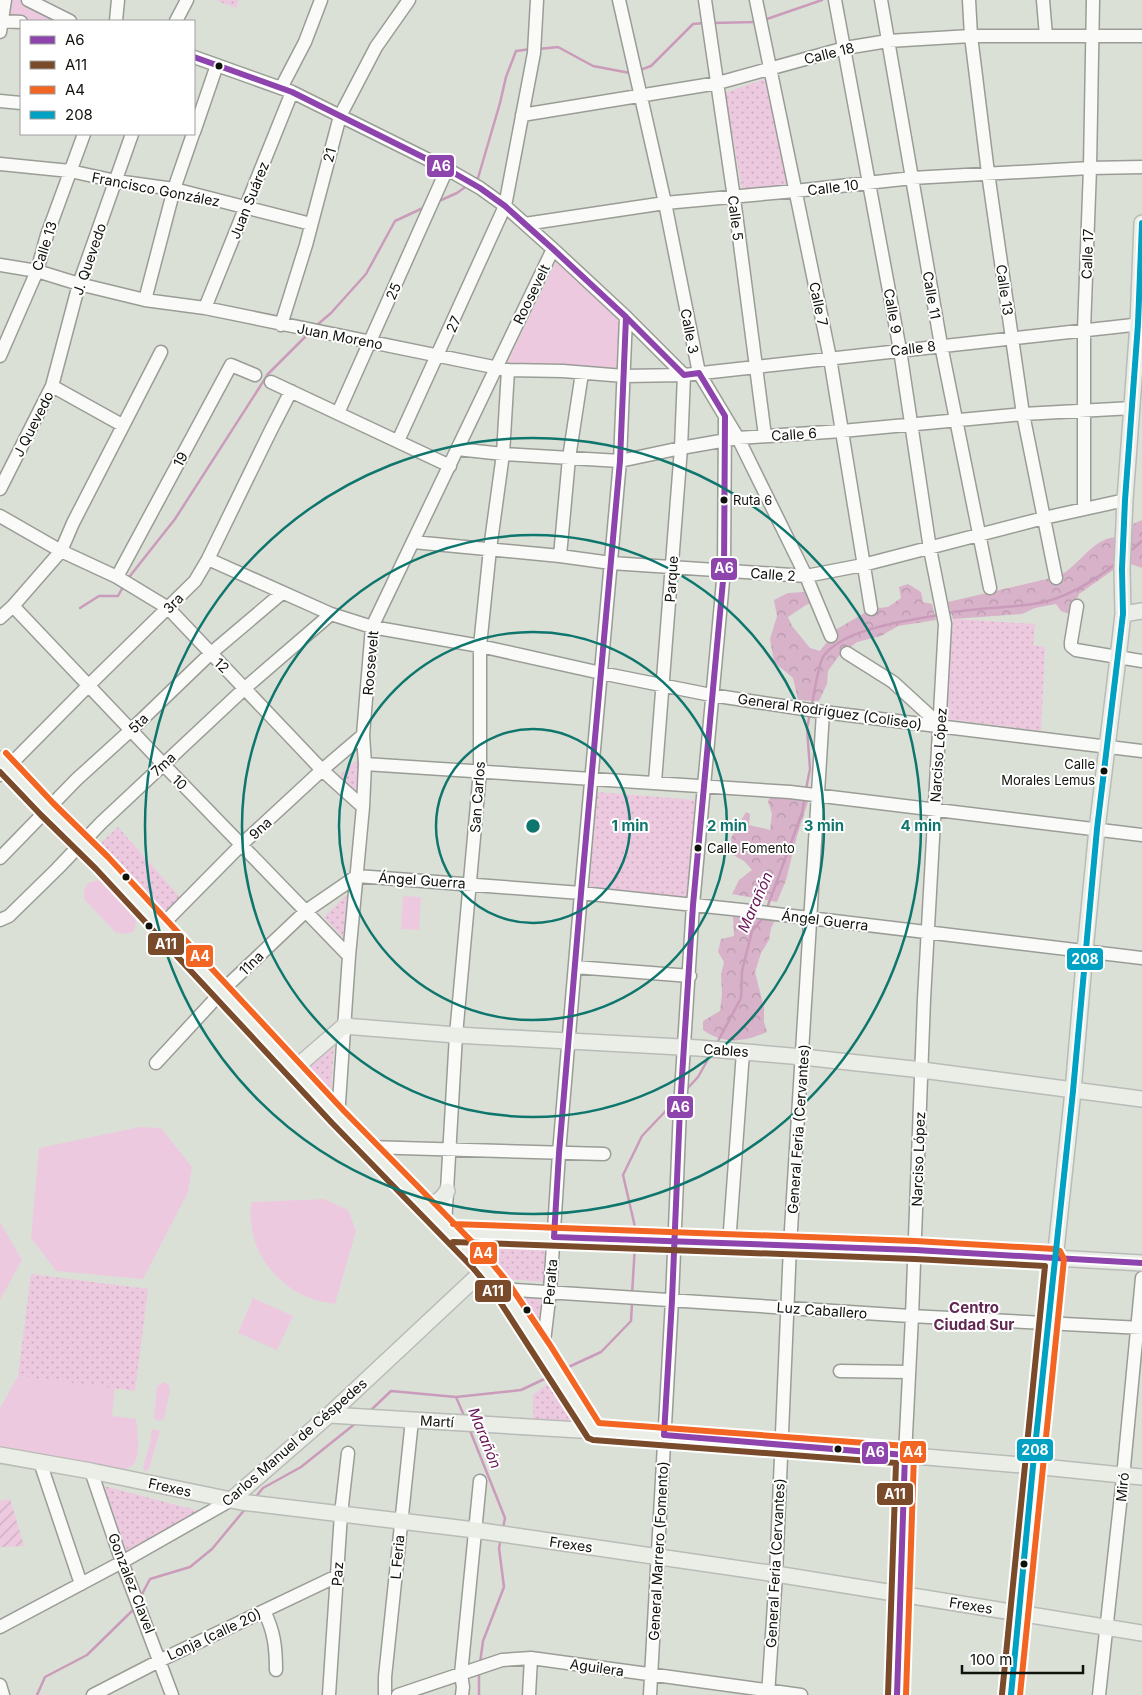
<svg xmlns="http://www.w3.org/2000/svg" width="1142" height="1695" font-family="Inter,sans-serif">
	<defs>
		<pattern id="forest-crowns" width="20" height="18" patternUnits="userSpaceOnUse" patternTransform="scale(1.25)"><rect width="20" height="18" fill="#d7b2c9"/><path d="M2 6a3 3 0 1 1 6 0M12 15a3 3 0 1 1 6 0" fill="none" stroke="#b798ab"/></pattern>
		<pattern id="park-dots" width="8" height="8" patternUnits="userSpaceOnUse" patternTransform="scale(1.25)"><rect width="8" height="8" fill="#edc9df"/><path d="M2 2h.1M6 6h.1" fill="none" stroke="#caacbe" stroke-width="1.8" stroke-linecap="round"/></pattern>
		<pattern id="garden-furrows" width="10" height="10" patternUnits="userSpaceOnUse" patternTransform="scale(1.25)"><rect width="10" height="10" fill="#edc9df"/><path d="M-1 1l2-2M0 10L10 0M9 11l2-2" fill="none" stroke="#caacbe"/></pattern>
	</defs>
	<rect width="100%" height="100%" fill="#dbe0d6"/>
	<path fill="#edc9df" d="M5,0H28L70,21H2Z
		M556,262L622,322L616,370L506,365Z
		M103,879L135,915L136,922L134,932L125,934L115,932L84,899V891L88,883Z
		M403,896L421,897L419,930L401,929Z
		M140,1127L161,1128L192,1167L188,1192L143,1279L56,1271L31,1238L39,1148Z
		M324,1199L346,1209L349,1212L356,1231L335,1304C327,1302 317,1301 309,1298C278,1285 253,1256 251,1221C250,1215 251,1208 251,1202Z
		M0,1222L22,1260L0,1300Z
		M253,1298L293,1316L277,1350L238,1333Z
		M18,1376L115,1388L112,1416L136,1419C137,1434 145,1470 121,1469L0,1448V1408Z
		M164,1382L169,1385L170,1391L164,1419L158,1421L154,1418L157,1386Z
		M152,1429L160,1431L149,1469L145,1472L143,1467L150,1443Z"/>
	<path fill="url(#forest-crowns)" d="M1142,520V568L1131,564L1130,539L1133,524Z
		M1116,537L1119,566L1079,594L1070,614L1061,611L1056,604L1035,608L1022,614L953,619L948,602L1047,579C1075,577 1087,539 1116,537Z
		M801,581L821,599L806,605L788,617L792,626L810,648L820,651L837,629L871,609L888,607L901,598L899,587L908,584L921,592L923,602L932,604L936,620L898,626L881,636L857,642L838,657L828,671L827,684L819,701L798,700L793,678L774,662L770,639L777,616L774,600L788,593L804,592Z
		M772,795L809,799L797,836L786,880L777,902L732,894L739,880L752,870L744,861L733,855L731,838L746,812L750,814L749,825L770,830L772,814L768,801Z
		M733,915L776,918L771,928L769,940L761,953L755,972L764,1008V1022L767,1032C744,1042 724,1045 703,1030V1021L720,1011L722,994L721,974L724,962L718,952L721,939L734,936Z"/>
	<path fill="url(#park-dots)" d="M215,0H239L236,8Z
		M767,78L789,190L743,195L725,93Z
		M953,619L1035,624L1033,645L1045,647L1041,731L947,719Z
		M360,757L355,796L337,778Z
		M597,792L696,800L688,900L589,892Z
		M118,827L186,904L168,920L101,848L102,842Z
		M347,894L343,938L324,917Z
		M334,1044L331,1091L308,1069Z
		M493,1242L548,1243L545,1282L506,1279L487,1252Z
		M31,1274L148,1289L135,1391L18,1376Z
		M517,1295L545,1296L541,1333Z
		M554,1379L585,1426H533V1395Z
		M104,1486L203,1512L128,1555Z"/>
	<path fill="url(#garden-furrows)" d="M10,1499L24,1546L0,1547V1501Z"/>
	<g fill="none" stroke-linecap="round" stroke-linejoin="round">
		<path stroke="#ca9bba" stroke-width="2.5" d="M764,20L822,0
			M712,23L757,22
			M539,49L558,47L593,66L630,73
			M640,70L651,66L693,24L704,23
			M474,180L478,178L500,103L506,77L516,51L531,49
			M439,201L457,193L468,185
			M317,325L331,313L366,274L395,221L423,208
			M1128,553L1142,541
			M130,576L175,519L268,374L308,334
			M80,608L99,596H118L123,587
			M948,613C976,608 1005,608 1033,604C1061,601 1095,581 1116,563
			M812,705C814,694 818,666 823,657C841,629 909,620 940,615
			M806,789L810,769L807,728L810,713
			M767,908L802,813L805,797
			M717,1043L741,998L742,971L752,931L763,918
			M685,1091L698,1077L711,1054
			M635,1235V1227L623,1175L642,1136L676,1100
			M632,1295L635,1245
			M562,1370L601,1352L631,1321L632,1303
			M456,1397L465,1418
			M370,1411L391,1391L456,1397L521,1390L553,1375
			M469,1428L505,1518L503,1528
			M255,1498L263,1488L301,1467L356,1423
			M140,1598L150,1579L190,1567L212,1549L246,1508
			M480,1663L483,1641L504,1587L499,1548L501,1538
			M37,1695L45,1677L87,1655L134,1609
			M479,1695V1673"/>
		<defs>
			<path id="minor" d="M28,0L70,21
				M619,0L665,203L699,373L738,438L806,576L831,636
				M705,0L734,198L765,436
				M756,0L830,358L871,609
				M835,0L900,350L930,549L945,624L924,999L912,1316L905,1455L897,1695
				M881,0L941,345L990,588
				M969,0L971,36L988,173L1023,414L1056,578
				M1043,0L1046,36
				M0,21L21,22
				M116,21L118,0
				M176,21L187,0
				M0,32L5,0
				M194,57L292,92L447,169L480,188L505,206L553,249L626,317L684,375
				M281,88L305,42L321,0
				M0,101L21,103
				M522,115L718,83L845,48L888,41L971,36H1142
				M194,132L217,65
				M0,164L70,171L116,181L174,189L311,224
				M525,224L665,203L795,191L912,178L1090,168L1142,167
				M0,265L37,271L79,284L145,300L205,308L508,370L563,371L624,376L684,375L1142,324
				M145,300L174,189L193,134
				M205,308L292,92
				M281,325L306,245L340,116L376,47L409,0
				M0,356L37,271L47,235L84,134
				M271,382L450,466
				M52,386L122,425
				M338,413L447,169
				M398,441L505,206L534,53L537,0
				M457,449L503,454L620,461L681,448L738,438L842,431L1023,414L1133,408
				M0,489L52,386L79,284L132,134
				M1084,509V330L1090,168L1093,0
				M0,516L61,551L117,577L168,608L322,770L363,807
				M413,542L560,556L611,563L806,576L863,565L1044,518L1125,500
				M560,556L569,458L582,373
				M208,559L331,614L372,627L480,646L601,673L711,695L823,712L1142,751
				M117,577L231,365L255,375
				M13,606L163,764L349,956
				M1077,606L1071,642V646L1076,650L1142,661
				M0,618L13,606L61,551L73,523L161,352
				M847,653L893,682L941,726
				M365,764L790,792L1142,835
				M0,775L89,685L195,581L208,559L270,432L291,391
				M655,782L681,448L684,375
				M0,858L77,779L131,730L210,654L282,593
				M357,876L581,893L751,911L1142,958
				M0,920L9,916L57,869L101,823L245,688L331,614
				M161,926L242,844L322,770L363,735
				M575,967L690,976
				M156,1063L228,985L306,911L357,876
				M338,1117L349,956L363,807L365,764L363,735L372,627L553,249
				M367,1147L604,1154
				M445,1225L456,1035L480,771V646L490,549L503,454L508,370
				M729,1244L743,1052
				M502,1289L910,1316L1142,1328
				M543,1350L550,1291L559,1153L581,893L620,461L626,317
				M840,1371L909,1372
				M40,1462L81,1584
				M91,1471L122,1562L172,1695
				M264,1611C274,1631 276,1647 276,1670
				M0,1627L122,1562L231,1500
				M0,1685L3,1695
				M93,1695L161,1660L337,1576
				M329,1695L341,1514L348,1453
				M385,1695V1677L412,1420
				M398,1695L502,1660L531,1658L801,1695
				M462,1695L463,1687L461,1674L480,1481
				M529,1695L531,1658
				M650,1695L672,1300L680,1108L693,905L724,570L725,416
				M768,1695L776,1574L790,1246L823,712
				M1099,1695L1123,1477L1142,1278"/>
			<path id="major" d="M1123,614L1142,611
				M0,759L47,809L102,863L338,1117L453,1233L480,1262L502,1289L543,1350L594,1431
				M294,1069L344,1026L456,1035L699,1048L803,1057L922,1070L1142,1099
				M422,1202C433,1206 441,1201 447,1191
				M453,1233L729,1244L915,1250L1142,1263
				M329,1415L664,1435L1033,1466L1142,1477
				M0,1455L91,1471L241,1502L475,1530L776,1574L1142,1633
				M231,1500L329,1415L486,1268
				M1011,1695L1033,1466L1073,1091L1085,951L1097,829L1118,658L1123,614L1122,569L1125,500L1138,324L1142,223"/>
		</defs>
		<use href="#minor" stroke="#9a9d96" stroke-width="15"/>
		<use href="#major" stroke="#b9bbb7" stroke-width="18"/>
		<use href="#minor" stroke="#fafaf9" stroke-width="12"/>
		<use href="#major" stroke="#ebeee7" stroke-width="15"/>
		<defs>
			<path id="bus-1" d="M194,57L292,92L447,169L480,188L505,206L553,249L626,317L684,375L699,373L725,416L724,570L693,905L680,1108L672,1300L664,1435L905,1455L897,1695
				M626,317L620,461L581,893L559,1153L554,1237L915,1250L1142,1263"/>
			<path id="bus-2" d="M0,772L41,815L96,869L332,1123L473,1268L495,1294L588,1438L593,1440L896,1463L888,1695
				M453,1242L915,1259L1045,1266L1002,1694"/>
			<path id="bus-3" d="M6,753L53,803L108,857L344,1111L486,1256L509,1284L550,1345L599,1423L906,1446L912,1449L914,1455L906,1695
				M453,1224L915,1241L1055,1249L1060,1251L1064,1259L1020,1695"/>
			<path id="bus-4" d="M1011,1695L1033,1466L1073,1091L1097,829L1123,614L1122,569L1125,500L1138,324L1142,223"/>
		</defs>
		<use href="#bus-1" stroke="#fff" stroke-width="10"/>
		<use href="#bus-2" stroke="#fff" stroke-width="10"/>
		<use href="#bus-3" stroke="#fff" stroke-width="10"/>
		<use href="#bus-4" stroke="#fff" stroke-width="10"/>
		<use href="#bus-1" stroke="#8e44ad" stroke-width="6"/>
		<use href="#bus-2" stroke="#7a4b2a" stroke-width="6"/>
		<use href="#bus-3" stroke="#f26522" stroke-width="6"/>
		<use href="#bus-4" stroke="#01a1c4" stroke-width="6"/>
	</g>
	<g fill="none" stroke="#0f766e" stroke-width="2.5">
		<circle cx="533" cy="826" r="97"/>
		<circle cx="533" cy="826" r="194"/>
		<circle cx="533" cy="826" r="291"/>
		<circle cx="533" cy="826" r="388"/>
	</g>
	<g fill="#0f120b" stroke="#fff" stroke-width="2">
		<circle cx="219" cy="66" r="4.5"/>
		<circle cx="724" cy="500" r="4.5"/>
		<circle cx="1104" cy="771" r="4.5"/>
		<circle cx="698" cy="848" r="4.5"/>
		<circle cx="126" cy="877" r="4.5"/>
		<circle cx="149" cy="926" r="4.5"/>
		<circle cx="527" cy="1310" r="4.5"/>
		<circle cx="838" cy="1449" r="4.5"/>
		<circle cx="1024" cy="1564" r="4.5"/>
	</g>
	<g text-anchor="middle" dominant-baseline="central" stroke-width="4" stroke-linejoin="round" paint-order="stroke">
		<g font-size="13" fill="#0f120b" stroke="#fff" text-anchor="start">
			<text x="733" y="500">Ruta 6</text>
			<text x="1095" y="764" text-anchor="end">Calle<tspan x="1095" dy="16">Morales Lemus</tspan></text>
			<text x="707" y="848">Calle Fomento</text>
		</g>
		<g font-size="14" fill="#0f120b" stroke="#fff">
			<text transform="translate(829 53) rotate(-14)">Calle 18</text>
			<text transform="translate(329 155) rotate(-75)">21</text>
			<text transform="translate(833 187) rotate(-7)">Calle 10</text>
			<text transform="translate(156 189) rotate(11)">Francisco González</text>
			<text transform="translate(249 200) rotate(-68)">Juan Suárez</text>
			<text transform="translate(736 218) rotate(83)">Calle 5</text>
			<text transform="translate(44 246) rotate(-72)">Calle 13</text>
			<text transform="translate(1087 254) rotate(-88)">Calle 17</text>
			<text transform="translate(89 259) rotate(-71)">J. Quevedo</text>
			<text transform="translate(1005 290) rotate(82)">Calle 13</text>
			<text transform="translate(393 291) rotate(-66)">25</text>
			<text transform="translate(531 294) rotate(-64)">Roosevelt</text>
			<text transform="translate(932 295) rotate(80)">Calle 11</text>
			<text transform="translate(819 304) rotate(78)">Calle 7</text>
			<text transform="translate(893 311) rotate(80)">Calle 9</text>
			<text transform="translate(453 324) rotate(-66)">27</text>
			<text transform="translate(690 331) rotate(79)">Calle 3</text>
			<text transform="translate(340 336) rotate(11)">Juan Moreno</text>
			<text transform="translate(913 348) rotate(-7)">Calle 8</text>
			<text transform="translate(33 424) rotate(-63)">J Quevedo</text>
			<text transform="translate(794 434) rotate(-4)">Calle 6</text>
			<text transform="translate(180 459) rotate(-62)">19</text>
			<text transform="translate(773 574) rotate(4)">Calle 2</text>
			<text transform="translate(671 579) rotate(-86)">Parque</text>
			<text transform="translate(173 603) rotate(-45)">3ra</text>
			<text transform="translate(370 663) rotate(-85)">Roosevelt</text>
			<text transform="translate(222 665) rotate(44)">12</text>
			<text transform="translate(830 711) rotate(8)">General Rodríguez (Coliseo)</text>
			<text transform="translate(138 723) rotate(-44)">5ta</text>
			<text transform="translate(938 755) rotate(-86)">Narciso López</text>
			<text transform="translate(163 764) rotate(-43)">7ma</text>
			<text transform="translate(180 782) rotate(45)">10</text>
			<text transform="translate(477 797) rotate(-86)">San Carlos</text>
			<text transform="translate(260 828) rotate(-43)">9na</text>
			<text transform="translate(422 880) rotate(4)">Ángel Guerra</text>
			<text transform="translate(825 920) rotate(7)">Ángel Guerra</text>
			<text transform="translate(251 963) rotate(-44)">11na</text>
			<text transform="translate(726 1050) rotate(4)">Cables</text>
			<text transform="translate(798 1129) rotate(-86)">General Feria (Cervantes)</text>
			<text transform="translate(918 1159) rotate(-88)">Narciso López</text>
			<text transform="translate(550 1282) rotate(-85)">Peralta</text>
			<text transform="translate(822 1310) rotate(4)">Luz Caballero</text>
			<text transform="translate(437 1421) rotate(3)">Martí</text>
			<text transform="translate(294 1442) rotate(-41)">Carlos Manuel de Céspedes</text>
			<text transform="translate(170 1487) rotate(12)">Frexes</text>
			<text transform="translate(1122 1487) rotate(-84)">Miró</text>
			<text transform="translate(571 1544) rotate(8)">Frexes</text>
			<text transform="translate(658 1551) rotate(-87)">General Marrero (Fomento)</text>
			<text transform="translate(397 1557) rotate(-85)">L Feria</text>
			<text transform="translate(775 1563) rotate(-87)">General Feria (Cervantes)</text>
			<text transform="translate(337 1574) rotate(-86)">Paz</text>
			<text transform="translate(132 1583) rotate(69)">Gonzalez Clavel</text>
			<text transform="translate(971 1605) rotate(9)">Frexes</text>
			<text transform="translate(214 1634) rotate(-25)">Lonja (calle 20)</text>
			<text transform="translate(597 1667) rotate(8)">Aguilera</text>
		</g>
		<g font-size="15" font-style="italic" fill="#671355" stroke="#fff">
			<text transform="translate(755 902) rotate(-66)">Marañón</text>
			<text transform="translate(485 1438) rotate(68)">Marañón</text>
		</g>
		<g font-size="15" font-weight="bold" fill="#612852" stroke="#fff">
			<text x="974" y="1307">Centro<tspan x="974" dy="17">Ciudad Sur</tspan></text>
		</g>
	</g>
	<circle cx="533" cy="826" r="8" fill="#0f766e" stroke="#fff" stroke-width="2.5"/>
	<g font-size="15" text-anchor="middle" font-weight="bold" fill="#0f766e" stroke="#fff" stroke-width="4" stroke-linejoin="round" paint-order="stroke">
		<text x="630" y="831">1 min</text>
		<text x="727" y="831">2 min</text>
		<text x="824" y="831">3 min</text>
		<text x="921" y="831">4 min</text>
	</g>
	<g stroke="#fff" stroke-width="2">
		<rect x="426" y="154" width="29" height="24" rx="5" fill="#8e44ad"/>
		<rect x="710" y="557" width="28" height="24" rx="5" fill="#8e44ad"/>
		<rect x="147" y="932" width="38" height="24" rx="5" fill="#7a4b2a"/>
		<rect x="185" y="944" width="29" height="24" rx="5" fill="#f26522"/>
		<rect x="1066" y="947" width="38" height="24" rx="5" fill="#01a1c4"/>
		<rect x="666" y="1095" width="28" height="24" rx="5" fill="#8e44ad"/>
		<rect x="469" y="1241" width="29" height="24" rx="5" fill="#f26522"/>
		<rect x="474" y="1279" width="38" height="24" rx="5" fill="#7a4b2a"/>
		<rect x="1016" y="1438" width="38" height="24" rx="5" fill="#01a1c4"/>
		<rect x="899" y="1440" width="28" height="24" rx="5" fill="#f26522"/>
		<rect x="861" y="1441" width="28" height="24" rx="5" fill="#8e44ad"/>
		<rect x="876" y="1482" width="38" height="24" rx="5" fill="#7a4b2a"/>
	</g>
	<g font-size="14" text-anchor="middle" font-weight="bold" fill="#fff">
		<text x="441" y="171">A6</text>
		<text x="724" y="573">A6</text>
		<text x="166" y="949">A11</text>
		<text x="200" y="961">A4</text>
		<text x="1085" y="964">208</text>
		<text x="680" y="1112">A6</text>
		<text x="483" y="1258">A4</text>
		<text x="493" y="1296">A11</text>
		<text x="1035" y="1455">208</text>
		<text x="913" y="1457">A4</text>
		<text x="875" y="1457">A6</text>
		<text x="895" y="1499">A11</text>
	</g>
	<rect x="20" y="20" width="175" height="115" fill="#ffffff" stroke="#9fa09d"/>
	<rect x="30" y="36" width="25" height="8" fill="#8e44ad" stroke="#9fa09d"/>
	<text x="65" y="45" font-size="15" fill="#0f120b">A6</text>
	<rect x="30" y="61" width="25" height="8" fill="#7a4b2a" stroke="#9fa09d"/>
	<text x="65" y="70" font-size="15" fill="#0f120b">A11</text>
	<rect x="30" y="86" width="25" height="8" fill="#f26522" stroke="#9fa09d"/>
	<text x="65" y="95" font-size="15" fill="#0f120b">A4</text>
	<rect x="30" y="111" width="25" height="8" fill="#01a1c4" stroke="#9fa09d"/>
	<text x="65" y="120" font-size="15" fill="#0f120b">208</text>
	<path d="M962 1665v8h121v-8" fill="none" stroke="#0f120b" stroke-width="2.5"/>
	<text x="970" y="1665" font-size="15" fill="#0f120b" stroke="#ffffff" stroke-width="4" paint-order="stroke">100 m</text>
</svg>
